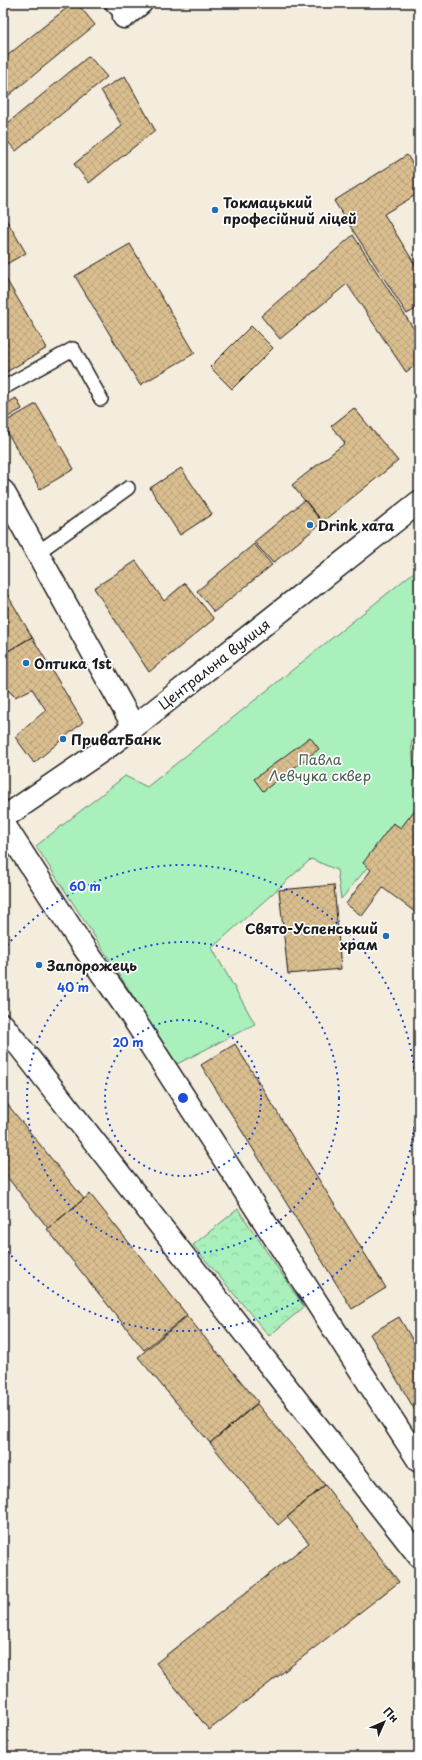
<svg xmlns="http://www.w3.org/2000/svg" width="422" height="1760" font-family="'Playpen Sans',sans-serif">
	<defs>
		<pattern id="forest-crowns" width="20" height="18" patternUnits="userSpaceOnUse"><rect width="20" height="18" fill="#a9f0bc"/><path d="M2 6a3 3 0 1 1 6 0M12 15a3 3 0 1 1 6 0" fill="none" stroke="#91cda1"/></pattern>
		<pattern id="building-cross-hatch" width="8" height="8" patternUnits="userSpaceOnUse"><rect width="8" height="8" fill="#dabe8f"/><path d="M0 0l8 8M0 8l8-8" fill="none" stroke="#baa37b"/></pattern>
	</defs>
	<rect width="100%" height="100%" fill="#f4ecdd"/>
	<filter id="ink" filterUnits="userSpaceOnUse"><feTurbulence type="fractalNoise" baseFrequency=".025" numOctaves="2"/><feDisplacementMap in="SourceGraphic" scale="8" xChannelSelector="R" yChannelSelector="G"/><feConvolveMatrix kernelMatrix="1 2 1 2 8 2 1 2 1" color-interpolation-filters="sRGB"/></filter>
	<g filter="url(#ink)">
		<path fill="#a9f0bc" stroke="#62866c" d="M419,568V740L411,742L417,789L419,791V806L341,899L337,870L311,859L212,948L255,1024L177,1064L36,846L125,776L147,787Z"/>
		<path fill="url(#forest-crowns)" stroke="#62866c" d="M238,1209L304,1307L269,1336L193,1245Z"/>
		<path fill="url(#building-cross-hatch)" stroke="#1c1c1c" d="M73,3H77L95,25L3,100V59Z
			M89,56L107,77L16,151L3,136V127Z
			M125,76L155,130L89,183L74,164L122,126L101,90Z
			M407,155L419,174V193L384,214L419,271V307L407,314L334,201Z
			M7,221L26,253L3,266V223Z
			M353,235L419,337V363L406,372L347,284L280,339L261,316Z
			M130,244L195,353L140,385L75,276Z
			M3,274L47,348L3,374Z
			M251,326L273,348L232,389L210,367Z
			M16,398L22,409L6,418L3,412V406Z
			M36,404L74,469L40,489L3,425V423Z
			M354,408L398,461L322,522L292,485L345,443L331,426Z
			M181,468L212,514L180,535L150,488Z
			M305,500L323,522L273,563L254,542Z
			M254,544L272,565L214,612L197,591Z
			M136,561L164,601L185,583L214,619L149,672L94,588Z
			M3,587L32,637L3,654Z
			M32,637L83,722L34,763L15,737L46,710L32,689L15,697L3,685V654Z
			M310,737L319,749L263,791L254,779Z
			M416,746H419V772L418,765Z
			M419,804V915L383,888L362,916L346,904L371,870L363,863L393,823L401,828Z
			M334,885L341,969L288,974L279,890Z
			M235,1044L386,1288L352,1309L201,1065Z
			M3,1099L84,1199L48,1228L3,1172Z
			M90,1194L187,1315L144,1350L47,1229Z
			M419,1206V1221L412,1211Z
			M187,1316L258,1402L210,1443L138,1357Z
			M399,1317L419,1351V1417L370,1334Z
			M257,1404L325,1485L278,1525L210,1443Z
			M325,1485L399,1582L209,1730L156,1663L309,1543L287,1517Z"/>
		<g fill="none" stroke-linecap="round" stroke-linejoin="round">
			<defs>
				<path id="lane" d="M111,3L124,17
					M3,388L73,349L101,399
					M37,553L128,488"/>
				<path id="street" d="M124,17L141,3
					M3,818L109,746L134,727
					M3,823L78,939L131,1015L419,1461
					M3,1025L419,1556"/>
				<path id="secondary" d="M3,491L134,727L419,502"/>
			</defs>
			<use href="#lane" stroke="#1c1c1c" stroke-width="16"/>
			<use href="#street" stroke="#1c1c1c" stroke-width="25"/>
			<use href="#secondary" stroke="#1c1c1c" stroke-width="25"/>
			<use href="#lane" stroke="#fff" stroke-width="13"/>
			<use href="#street" stroke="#fff" stroke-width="22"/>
			<use href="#secondary" stroke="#fff" stroke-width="22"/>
		</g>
	</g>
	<g fill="none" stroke="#1d4ed8" stroke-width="2" stroke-dasharray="2 4">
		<circle cx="183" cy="1098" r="78"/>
		<circle cx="183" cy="1098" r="156"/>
		<path d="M3 950A233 233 0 1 1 3 1246"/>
	</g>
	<g fill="#1f6fb2" stroke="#fff" stroke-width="1.5">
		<circle cx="215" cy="210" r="4"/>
		<circle cx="310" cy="525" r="4"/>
		<circle cx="26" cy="663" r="4"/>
		<circle cx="63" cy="739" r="4"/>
		<circle cx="386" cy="936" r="4"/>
		<circle cx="39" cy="965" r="4"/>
	</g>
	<g text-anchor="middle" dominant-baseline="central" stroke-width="3.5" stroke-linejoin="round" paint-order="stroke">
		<g font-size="14" font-weight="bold" fill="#1c1c1c" stroke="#fff" text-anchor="start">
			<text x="223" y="202">Токмацький<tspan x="223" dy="16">професійний ліцей</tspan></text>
			<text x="318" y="525">Drink хата</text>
			<text x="34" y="663">Оптика 1st</text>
			<text x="71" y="739">ПриватБанк</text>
			<text x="378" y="928" text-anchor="end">Свято-Успенський<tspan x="378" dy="16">храм</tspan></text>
			<text x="47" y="965">Запорожець</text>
		</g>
		<g font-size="14" fill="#1c1c1c" stroke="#fff">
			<text transform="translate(214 664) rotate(-38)">Центральна вулиця</text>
		</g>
		<g font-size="14" fill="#465c4c" stroke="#fff">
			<text x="320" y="759">Павла<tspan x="320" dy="16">Левчука сквер</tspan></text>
		</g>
	</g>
	<circle cx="183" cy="1098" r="6" fill="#1d4ed8" stroke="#fff" stroke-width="2"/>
	<g font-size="12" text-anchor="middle" font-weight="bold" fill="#1d4ed8" stroke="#fff" stroke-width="3.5" stroke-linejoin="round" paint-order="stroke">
		<text x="85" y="891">60 m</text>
		<text x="73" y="992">40 m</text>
		<text x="128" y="1047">20 m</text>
	</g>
	<rect width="422" height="1760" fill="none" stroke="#fff" stroke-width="16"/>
	<rect x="8" y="8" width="406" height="1744" fill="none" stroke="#1c1c1c" stroke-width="1.5" filter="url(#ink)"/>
	<g transform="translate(384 1722) rotate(45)" stroke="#ffffff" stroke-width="3" paint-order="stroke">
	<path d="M0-3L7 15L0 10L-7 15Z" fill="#1c1c1c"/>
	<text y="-6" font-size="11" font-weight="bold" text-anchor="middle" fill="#1c1c1c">Пн</text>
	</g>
</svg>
